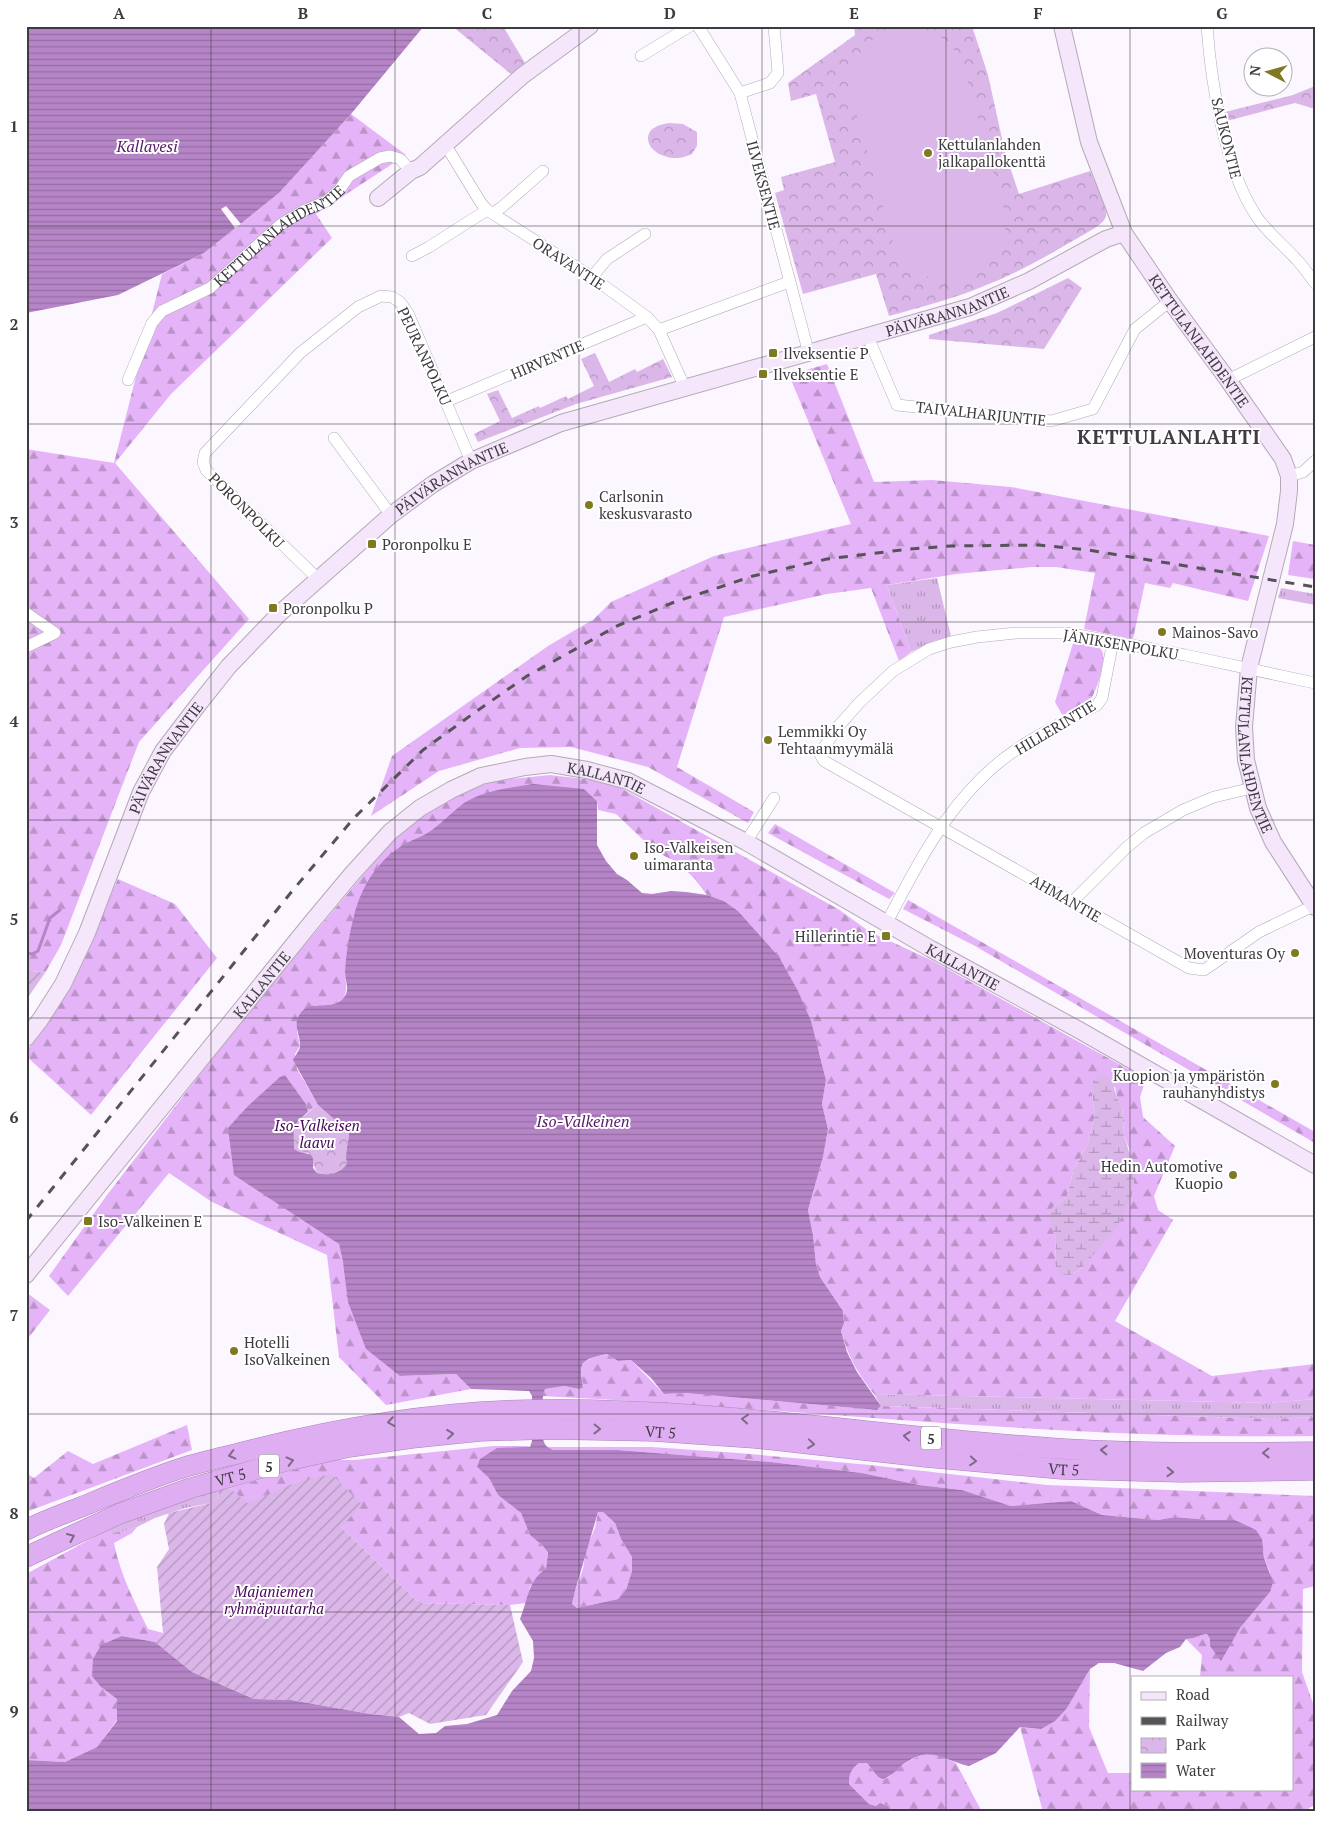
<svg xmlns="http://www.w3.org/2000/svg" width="1341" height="1838" font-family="'PT Serif',serif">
	<defs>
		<pattern id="grass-tufts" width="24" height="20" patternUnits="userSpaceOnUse" patternTransform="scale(1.25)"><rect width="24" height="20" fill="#dbb7e9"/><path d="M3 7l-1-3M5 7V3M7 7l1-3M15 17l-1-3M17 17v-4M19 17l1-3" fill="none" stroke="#b396be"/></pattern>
		<pattern id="forest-firs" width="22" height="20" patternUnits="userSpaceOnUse" patternTransform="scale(1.25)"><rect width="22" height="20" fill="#e5b3f7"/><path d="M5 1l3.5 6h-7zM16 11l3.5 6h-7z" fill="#bb93c9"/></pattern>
		<pattern id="wetland-marsh" width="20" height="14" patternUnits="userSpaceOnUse" patternTransform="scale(1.25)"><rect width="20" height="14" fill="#dbb7e9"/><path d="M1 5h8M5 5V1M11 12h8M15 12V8" fill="none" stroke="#b396be"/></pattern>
		<pattern id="park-crowns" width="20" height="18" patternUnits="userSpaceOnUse" patternTransform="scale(1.25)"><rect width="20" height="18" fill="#dbb7e9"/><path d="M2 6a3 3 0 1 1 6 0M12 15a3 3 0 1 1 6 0" fill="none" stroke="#b396be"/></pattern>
		<pattern id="garden-furrows" width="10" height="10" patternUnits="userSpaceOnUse" patternTransform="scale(1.25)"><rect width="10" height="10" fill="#dbb7e9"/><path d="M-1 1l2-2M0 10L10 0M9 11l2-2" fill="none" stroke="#b396be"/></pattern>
		<pattern id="water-rules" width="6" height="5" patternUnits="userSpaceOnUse" patternTransform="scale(1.25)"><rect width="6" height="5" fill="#b585c7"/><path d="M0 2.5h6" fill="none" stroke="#956ea3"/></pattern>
	</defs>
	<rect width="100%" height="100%" fill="#fcf6ff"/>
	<path fill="url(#grass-tufts)" d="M937,578L951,636L934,641L911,652L887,585Z
		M1281,588L1315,594V605L1278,598Z
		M874,1394L1268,1403L1315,1399V1417L1272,1419L881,1406Z
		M215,1491L219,1494L218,1498L211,1503L185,1508L155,1518L137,1527L111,1535L109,1529L147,1513Z"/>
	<path fill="url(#forest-firs)" fill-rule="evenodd" d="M351,114L406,155L316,214L332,238L171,394L115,463L249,619L139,742L61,945L45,973L26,970V449L114,463L162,274L204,253L279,193Z
		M827,364L874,482L932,480L1011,487L1269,536L1248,601L1173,583L1170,588L1145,583L1133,639L1084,629L1095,573L1056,567H1032L956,574L887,585L911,652L899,661L871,588L827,594L724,617L677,767L754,812L748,823L648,767L571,747L520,748L439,771L371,816L392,756L548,646L594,619L611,602L714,556L851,524L789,375Z
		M1293,541L1315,545V579L1288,575Z
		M1074,640C1082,642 1098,643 1102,651C1107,659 1096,693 1090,700C1083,707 1071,711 1063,716L1055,702Z
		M550,775L610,782L838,909L870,932L931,960L1146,1079L1140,1097L1143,1117L1175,1146L1154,1196L1158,1210L1173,1220L1115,1321L1212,1376L1315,1364V1399L1268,1403L874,1394C857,1372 849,1358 841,1331L844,1323L843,1311L820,1277L816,1264L813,1235L808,1210L823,1157L828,1129L822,1104L826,1080L819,1052L757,934L738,911L724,901L707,895L694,878L675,861L656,852L616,814L598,810L597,801L584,789L465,803L432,831L398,849L378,866L345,974C349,1002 342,1006 315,1005L297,1031L300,1046L295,1054L297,1069L318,1105L308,1112L306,1104L285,1075L325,1233L339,1244L343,1262L400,1376L456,1374L471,1389L386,1405L339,1357L327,1255L212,1202L169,1173L68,1296L49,1276L107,1195L238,1025L400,831L439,804L492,781ZM1115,1087L1117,1097L1122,1107L1124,1135L1130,1151L1088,1260L1083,1267L1071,1275L1055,1263L1056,1238L1051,1227L1052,1208L1067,1197L1073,1171L1088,1143L1095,1114L1091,1088Z
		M775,824L895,893L889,899L768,833Z
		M118,879L175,904L217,958L91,1115L26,1056V1052L59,1006Z
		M908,900L1315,1132V1143L975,946L903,909Z
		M27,1293L50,1310L26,1341V1294Z
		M607,1354L618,1361L631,1360L664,1394L685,1393L877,1410L881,1406L1272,1419L1315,1417V1436C1057,1440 799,1408 542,1396L545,1389L564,1386L579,1389L583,1388C580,1361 579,1361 607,1354Z
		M187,1425L192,1450L26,1512V1473L34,1478L68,1451L93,1464Z
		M494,1446H530L477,1467L489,1478L498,1495L521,1513L530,1535L543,1546L548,1554L546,1569L530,1587L527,1603L510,1605L419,1603L341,1527L299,1481L247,1504L230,1488L328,1460H354Z
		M546,1447H651L738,1453L870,1465L1047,1485L1315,1496V1586L1303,1589L1302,1672L1315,1709V1812H1043L1020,1727L1041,1729L1067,1708L1090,1669L1089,1727L1108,1773H1132V1789H1292V1677H1200L1202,1655L1186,1639C1195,1639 1200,1634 1207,1634L1210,1639L1232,1641L1240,1628L1270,1592V1572L1264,1558V1552L1236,1520H1209L1175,1517L1158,1520L1102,1515L1071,1501L1011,1506L962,1490L919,1485L862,1473L771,1462L618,1450H552Z
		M598,1512H603L615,1523L621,1539L632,1557V1571L626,1590L618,1599L577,1608L572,1604L575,1591L583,1569L586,1549L595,1528Z
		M137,1527L132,1533L114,1543C120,1574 134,1601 148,1629L163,1633L155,1642L122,1636L101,1687L117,1699V1720L97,1747L65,1762L26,1760V1574L109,1529L111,1534Z
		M934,1753L956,1763L982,1812H892L888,1806L880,1803L876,1806L869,1804L849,1784C849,1774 851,1769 859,1763H867L878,1777L883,1779C889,1778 892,1774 896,1770C909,1760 918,1755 934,1753Z"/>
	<path fill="url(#wetland-marsh)" d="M1104,1075L1111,1079L1117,1097L1122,1107L1124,1135L1134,1168V1185L1131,1197L1117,1227L1083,1267L1071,1275H1061L1057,1270L1055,1263L1056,1238L1051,1227L1050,1219L1052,1208L1067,1197L1073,1171L1088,1143L1095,1114L1091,1088L1094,1080L1098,1076Z"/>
	<path fill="url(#park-crowns)" d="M452,26H503L525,63L511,74Z
		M854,26H972L988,75L1005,152L1019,194L1090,171C1094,181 1108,206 1106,216C1105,221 1099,225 1095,228C1059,249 1023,271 984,286C953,299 921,307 889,316L876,274L803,294L775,193L784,190L781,177L835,162L816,94L791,101L788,83L855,35Z
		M1315,86V109L1295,103L1227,121L1225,112L1293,95Z
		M669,123L683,124L697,132V146L692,154C687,156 682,158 677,158C665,159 647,151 648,137C649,133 650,130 654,128C658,125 664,124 669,123Z
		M1068,278L1082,288L1044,349L929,339V335L997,313Z
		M595,353L609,382L635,369L637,372L663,359L672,377L576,404L478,442L474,434L500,421L487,394L498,390L512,418L539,406L540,408L566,396L568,399L594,386L581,359Z
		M318,1105L349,1131C349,1143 344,1153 347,1164C339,1174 328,1176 317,1173L309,1153L298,1152L294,1149L293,1129L296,1122Z"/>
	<path fill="url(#garden-furrows)" d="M26,970L45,973L26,1000Z
		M332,1474L362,1505L341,1527L419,1603L510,1605L523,1662L486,1715L430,1724L409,1713L399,1717L370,1714L291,1700L254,1699L192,1672L155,1642L163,1633L157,1567L169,1549L164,1524L169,1513L211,1503L218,1498L219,1494L215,1491L230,1488L247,1503L299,1481Z"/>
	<path fill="#dbb7e9" d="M913,26C937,32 946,38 961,58L1006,216C1005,222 1006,229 1005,235C997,276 947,292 914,270C903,263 897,251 892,239L853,101C852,95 850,88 851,82C853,48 881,26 913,26Z"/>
	<path fill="url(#water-rules)" fill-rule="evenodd" d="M26,26H424L351,114L279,193L204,253L118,295L26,313Z
		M533,784L584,789L597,801V845L606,861L617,874L627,880L642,893L652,894L671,891L686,892L707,895L724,901L738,911L779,957L798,991L811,1021L826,1080L822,1104L828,1129L823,1157L808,1210L813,1235L816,1264L820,1277L843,1311L844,1323L841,1331L847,1352L857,1372L881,1406L877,1410L685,1393L664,1394L651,1378L631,1360L618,1361L607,1354C580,1360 579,1361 583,1388L579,1389L564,1386L545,1389C541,1398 540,1433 544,1442C546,1447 549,1448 553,1450H618L771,1462L862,1473L919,1485L962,1490L1011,1506L1071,1501L1102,1515L1158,1520L1175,1517L1209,1520H1235L1256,1530L1262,1539L1264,1558L1273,1582L1270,1592L1240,1628L1221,1661L1210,1646V1639L1207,1634C1201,1634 1195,1639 1186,1639L1180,1647L1166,1653L1143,1671L1114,1663H1099L1090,1669L1067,1708L1055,1721L1041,1729L1020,1727L996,1753L969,1766C942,1760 932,1745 905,1763C898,1768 891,1777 883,1779L878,1777L867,1763H859C851,1769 849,1774 849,1784L869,1804L876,1806L880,1803L888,1806L892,1812H26V1760L65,1762L97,1747L117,1721V1699L101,1687L92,1676L93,1659L101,1645L122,1636L155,1642L192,1672L254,1699L291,1700L370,1714L399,1717L419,1734L436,1733L445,1726L467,1724L497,1715L512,1691L531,1671L534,1658L533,1641L520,1619C528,1600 528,1580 546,1569L548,1553L543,1546L530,1535L521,1513L498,1495L489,1478L477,1467L480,1459L497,1448L530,1447L532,1441V1396L529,1391L471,1389L456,1374L400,1376L366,1349L348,1302L343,1262L339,1244L234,1175L228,1128L248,1106L280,1077L285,1075L306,1104L308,1112C290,1127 294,1127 294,1149C306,1158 315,1147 313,1168L317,1173C328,1176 339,1174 347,1164C344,1153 349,1143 349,1132L318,1105L293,1060C295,1056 299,1051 300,1047C301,1035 292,1025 300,1014C310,997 337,1014 346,994C349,987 345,980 345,972C346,954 349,934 354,916C361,887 378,859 405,844C414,839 424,836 432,830C443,822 453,811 464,803C485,790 510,788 533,784ZM598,1512H603L615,1523L621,1539L632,1557V1571L626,1590L618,1599L577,1608L572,1604L575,1591Z"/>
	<path fill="#fcf6ff" d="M226,206L241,224L235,228L221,209Z"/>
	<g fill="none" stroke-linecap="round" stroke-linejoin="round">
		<path stroke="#b585c7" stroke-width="3" d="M26,751V764
			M26,953L32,954L38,951L50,918L60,910"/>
		<defs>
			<g id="street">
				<path d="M698,26L740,93L809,354"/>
				<path d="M1207,26C1211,82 1224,166 1255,214C1265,231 1283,244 1296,259C1303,266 1309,275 1315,283"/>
				<path d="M641,56L690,26"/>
				<path d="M740,93L770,83L778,73L774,26"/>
				<path d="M445,144L481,203L487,210L592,277L647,317L659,330L685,388"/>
				<path d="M493,213L502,207L543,171"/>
				<path d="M412,256L429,247L487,210"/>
				<path d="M592,277L607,259L645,234"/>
				<path d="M659,330L789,282"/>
				<path d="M868,337L897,405L1051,421L1093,409L1135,329L1170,301"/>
				<path id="s1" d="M128,380L152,323L162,311L210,288L280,225L303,211L327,201L340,189L349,176L380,158L390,156L400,159L411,171"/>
				<path d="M1228,380L1315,337"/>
				<path d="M447,401L647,317"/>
				<path d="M334,438L391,515"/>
				<path d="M1289,476L1303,472L1315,461"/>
				<path d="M318,579L206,470L203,462L205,453L300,353L358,307L381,296L392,297L400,302L408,313L471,461"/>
				<path d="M26,613L55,633L26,647"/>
				<path d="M1315,683L1185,655L1067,633H1016L977,637L951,642L929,649L893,671L859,703L836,729L820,754L824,761L1189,968L1204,970L1259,932L1315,905"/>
				<path d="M746,842L774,798"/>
				<path d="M1072,902L1126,848L1144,833L1183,810L1214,797L1252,788"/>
				<path d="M887,922C921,858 954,791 1017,749C1042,732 1070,719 1097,705L1102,698L1113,641"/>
				<path d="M1313,1812L1315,1811"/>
			</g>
			<g id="secondary">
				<path id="s2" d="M1062,26L1089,142L1124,233L1170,301L1228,380L1283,459L1289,476V491L1285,524L1249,668L1244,727L1246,760L1258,808L1273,842L1315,907"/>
				<path d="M378,198L411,171L420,167L522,76L590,26"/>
				<path id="s3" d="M26,1038L40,1020L63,984L87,933L141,792L163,751L198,705L229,666L280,613L391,515L433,484L471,461L561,423L970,307L1029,281L1106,239L1124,233"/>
				<path id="s4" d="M26,1275L311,923L351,875L390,832L420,808L451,790L481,776L525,767L551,764L587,770L628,781L746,842L931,949L1079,1030L1315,1165"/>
			</g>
			<g id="highway">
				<path d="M26,1530C43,1521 63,1514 81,1507C115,1493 150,1478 185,1467C202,1462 219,1458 236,1454C331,1429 429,1412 528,1410C708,1406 886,1438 1065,1449C1148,1454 1231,1453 1315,1452"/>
				<path id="s5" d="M26,1557L119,1514L191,1488L290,1460L349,1447L412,1438L480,1431L548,1429L653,1431L755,1438L926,1457L1062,1469L1182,1472L1315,1470"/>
			</g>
		</defs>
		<use href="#street" stroke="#b2abb5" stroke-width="12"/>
		<use href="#secondary" stroke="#b2abb5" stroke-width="18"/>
		<use href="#highway" stroke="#a785b4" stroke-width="21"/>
		<use href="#street" stroke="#fff" stroke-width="11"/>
		<use href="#secondary" stroke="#f5e6fb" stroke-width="16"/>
		<use href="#highway" stroke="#dfadf2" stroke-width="20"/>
		<path stroke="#565358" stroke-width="3" stroke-dasharray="9 9" stroke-linecap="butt" d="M26,1221L293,890L354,818L423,750L474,713L527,676L617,626L672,603L753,576L827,559L910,549L951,546L1039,545L1088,550L1315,587"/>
	</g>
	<defs><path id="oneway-chevron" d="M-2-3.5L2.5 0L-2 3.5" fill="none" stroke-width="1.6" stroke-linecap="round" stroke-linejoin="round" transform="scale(1.25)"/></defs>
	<g stroke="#7e6987">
		<use href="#oneway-chevron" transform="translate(745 1419) rotate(-175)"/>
		<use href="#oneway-chevron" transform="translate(391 1422) rotate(171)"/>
		<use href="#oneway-chevron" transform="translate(597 1429) rotate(1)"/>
		<use href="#oneway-chevron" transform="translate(450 1434) rotate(-6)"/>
		<use href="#oneway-chevron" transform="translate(907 1436) rotate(-174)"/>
		<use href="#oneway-chevron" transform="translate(811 1444) rotate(6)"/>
		<use href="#oneway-chevron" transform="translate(1104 1450) rotate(-178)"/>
		<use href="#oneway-chevron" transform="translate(1266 1453) rotate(179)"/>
		<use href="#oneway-chevron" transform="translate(232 1455) rotate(166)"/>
		<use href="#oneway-chevron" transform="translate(290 1461) rotate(-14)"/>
		<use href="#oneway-chevron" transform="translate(973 1461) rotate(5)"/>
		<use href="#oneway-chevron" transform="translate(1170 1472) rotate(2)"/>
		<use href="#oneway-chevron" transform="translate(71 1537) rotate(-24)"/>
	</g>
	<path fill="none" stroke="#3e3b40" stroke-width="1" stroke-opacity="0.55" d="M211,26V1812M395,26V1812M579,26V1812M762,26V1812M946,26V1812M1130,26V1812M26,226H1315M26,424H1315M26,622H1315M26,820H1315M26,1018H1315M26,1216H1315M26,1414H1315M26,1612H1315"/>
	<g fill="#7f7a21" stroke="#fff" stroke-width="2">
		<circle cx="928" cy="153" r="5"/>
		<rect x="768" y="348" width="10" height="10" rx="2.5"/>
		<rect x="758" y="369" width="10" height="10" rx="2.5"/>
		<circle cx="589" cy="505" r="5"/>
		<rect x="367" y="539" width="10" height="10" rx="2.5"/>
		<rect x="268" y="603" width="10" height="10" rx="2.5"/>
		<circle cx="1162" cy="632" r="5"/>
		<circle cx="768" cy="740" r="5"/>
		<circle cx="634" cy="856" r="5"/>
		<rect x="881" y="931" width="10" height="10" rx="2.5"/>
		<circle cx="1295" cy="953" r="5"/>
		<circle cx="1275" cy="1084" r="5"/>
		<circle cx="1233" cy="1175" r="5"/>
		<rect x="83" y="1216" width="10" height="10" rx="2.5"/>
		<circle cx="234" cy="1351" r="5"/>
	</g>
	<g text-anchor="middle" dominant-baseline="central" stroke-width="4" stroke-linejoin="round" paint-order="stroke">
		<g fill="#fff" stroke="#787679" stroke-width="1">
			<rect x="921" y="1426.5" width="20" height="23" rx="4"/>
			<rect x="259" y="1454.5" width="20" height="23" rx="4"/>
		</g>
		<g font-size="14" font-weight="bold" fill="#3e3b40">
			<text x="931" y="1438">5</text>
			<text x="269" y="1466">5</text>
		</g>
		<g font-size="15" fill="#3e3b40" stroke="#fff">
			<text transform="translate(1227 138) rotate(76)">SAUKONTIE</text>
			<text transform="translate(764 185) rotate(75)">ILVEKSENTIE</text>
			<text stroke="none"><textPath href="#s1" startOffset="218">KETTULANLAHDENTIE</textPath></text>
			<text transform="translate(569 263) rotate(33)">ORAVANTIE</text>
			<text stroke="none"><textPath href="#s3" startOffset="1245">PÄIVÄRANNANTIE</textPath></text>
			<text stroke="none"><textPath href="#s2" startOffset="348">KETTULANLAHDENTIE</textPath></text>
			<text transform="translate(425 356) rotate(65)">PEURANPOLKU</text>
			<text transform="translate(547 359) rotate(-23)">HIRVENTIE</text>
			<text transform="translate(981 413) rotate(6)">TAIVALHARJUNTIE</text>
			<text stroke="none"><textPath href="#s3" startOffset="720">PÄIVÄRANNANTIE</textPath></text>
			<text transform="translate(247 510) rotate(45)">PORONPOLKU</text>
			<text transform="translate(1121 644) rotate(10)">JÄNIKSENPOLKU</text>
			<text transform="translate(1055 727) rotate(-31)">HILLERINTIE</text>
			<text stroke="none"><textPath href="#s2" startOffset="796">KETTULANLAHDENTIE</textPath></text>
			<text stroke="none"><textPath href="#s3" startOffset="315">PÄIVÄRANNANTIE</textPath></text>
			<text stroke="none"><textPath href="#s4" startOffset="809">KALLANTIE</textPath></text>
			<text transform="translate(1066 898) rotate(30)">AHMANTIE</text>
			<text stroke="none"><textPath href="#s4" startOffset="1214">KALLANTIE</textPath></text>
			<text stroke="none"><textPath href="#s4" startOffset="374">KALLANTIE</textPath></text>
			<text stroke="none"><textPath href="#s5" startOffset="655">VT 5</textPath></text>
			<text stroke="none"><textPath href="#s5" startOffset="1060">VT 5</textPath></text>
			<text stroke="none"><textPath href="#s5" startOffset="220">VT 5</textPath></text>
		</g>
		<g font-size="15" fill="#3e3b40" stroke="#fff" text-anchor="start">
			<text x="938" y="144">Kettulanlahden<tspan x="938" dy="17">jalkapallokenttä</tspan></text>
			<text x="783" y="353">Ilveksentie P</text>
			<text x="773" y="374">Ilveksentie E</text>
			<text x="599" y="496">Carlsonin<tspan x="599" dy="17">keskusvarasto</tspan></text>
			<text x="382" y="544">Poronpolku E</text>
			<text x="283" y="608">Poronpolku P</text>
			<text x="1172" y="632">Mainos-Savo</text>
			<text x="778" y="731">Lemmikki Oy<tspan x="778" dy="17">Tehtaanmyymälä</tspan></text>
			<text x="644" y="847">Iso-Valkeisen<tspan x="644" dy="17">uimaranta</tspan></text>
			<text x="876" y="936" text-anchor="end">Hillerintie E</text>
			<text x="1285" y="953" text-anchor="end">Moventuras Oy</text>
			<text x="1265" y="1075" text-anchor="end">Kuopion ja ympäristön<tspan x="1265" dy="17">rauhanyhdistys</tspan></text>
			<text x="1223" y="1166" text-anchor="end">Hedin Automotive<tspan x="1223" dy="17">Kuopio</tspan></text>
			<text x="98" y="1221">Iso-Valkeinen E</text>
			<text x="244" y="1342">Hotelli<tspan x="244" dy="17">IsoValkeinen</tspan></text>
		</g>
		<g font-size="15" font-style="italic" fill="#460558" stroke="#fff">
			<text x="317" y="1125">Iso-Valkeisen<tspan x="317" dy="17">laavu</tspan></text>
			<text x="274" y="1591">Majaniemen<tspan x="274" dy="17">ryhmäpuutarha</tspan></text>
		</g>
		<g font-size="16" font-style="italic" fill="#571b6a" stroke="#fff">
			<text x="147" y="146">Kallavesi</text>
			<text x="583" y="1121">Iso-Valkeinen</text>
		</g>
		<g font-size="20" font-weight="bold" letter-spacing="1" fill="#423b44" stroke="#fff">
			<text x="1169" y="436">KETTULANLAHTI</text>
		</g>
	</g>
	<rect width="1341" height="1838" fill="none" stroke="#ffffff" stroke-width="55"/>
	<rect x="1131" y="1676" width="162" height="115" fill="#ffffff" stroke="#b2b1b3"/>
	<rect x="1141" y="1692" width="25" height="8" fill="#f5e6fb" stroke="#b2b1b3"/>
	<text x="1176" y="1700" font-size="15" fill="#3e3b40">Road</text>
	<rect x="1141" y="1717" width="25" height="8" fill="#565358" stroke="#b2b1b3"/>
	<text x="1176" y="1726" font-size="15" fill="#3e3b40">Railway</text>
	<rect x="1141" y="1738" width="25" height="15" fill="url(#park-crowns)" stroke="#b2b1b3"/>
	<text x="1176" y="1750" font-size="15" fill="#3e3b40">Park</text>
	<rect x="1141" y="1763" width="25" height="15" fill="url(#water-rules)" stroke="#b2b1b3"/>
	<text x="1176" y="1776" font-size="15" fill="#3e3b40">Water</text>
	<g transform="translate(1268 72) rotate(276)"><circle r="24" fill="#ffffff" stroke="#b2b1b3"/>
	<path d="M0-4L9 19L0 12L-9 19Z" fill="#7f7a21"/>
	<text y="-8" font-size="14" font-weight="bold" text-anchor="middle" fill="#3e3b40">N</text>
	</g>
	<rect x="28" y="28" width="1286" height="1782" fill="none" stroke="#3e3b40" stroke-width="2"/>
	<g font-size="16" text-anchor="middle" font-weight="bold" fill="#3e3b40">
		<text x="119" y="19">A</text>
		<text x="303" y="19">B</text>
		<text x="487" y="19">C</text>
		<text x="670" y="19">D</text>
		<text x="854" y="19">E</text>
		<text x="1038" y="19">F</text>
		<text x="1222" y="19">G</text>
		<text x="14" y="132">1</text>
		<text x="14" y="330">2</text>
		<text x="14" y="528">3</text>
		<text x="14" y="727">4</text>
		<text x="14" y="925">5</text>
		<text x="14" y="1123">6</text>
		<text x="14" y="1321">7</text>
		<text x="14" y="1519">8</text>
		<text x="14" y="1717">9</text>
	</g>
</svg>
